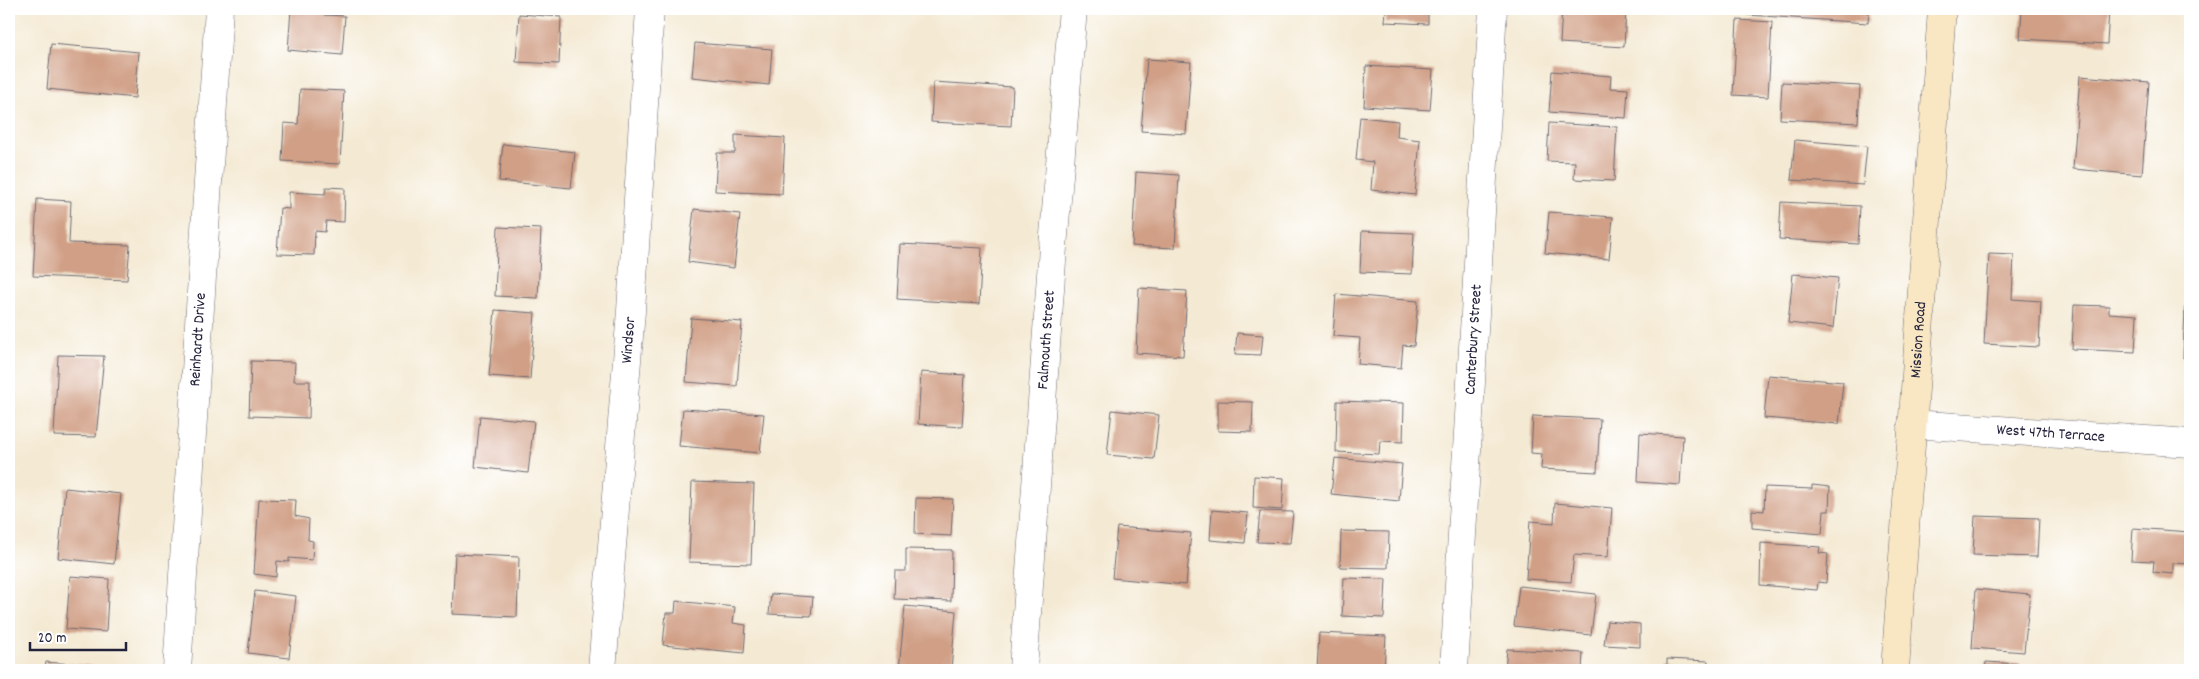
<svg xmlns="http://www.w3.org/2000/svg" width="2199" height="679" font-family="Dekko,sans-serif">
	<rect width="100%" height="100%" fill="#fff"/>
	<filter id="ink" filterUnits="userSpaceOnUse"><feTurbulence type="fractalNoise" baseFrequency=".02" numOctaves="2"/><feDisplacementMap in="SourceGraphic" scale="10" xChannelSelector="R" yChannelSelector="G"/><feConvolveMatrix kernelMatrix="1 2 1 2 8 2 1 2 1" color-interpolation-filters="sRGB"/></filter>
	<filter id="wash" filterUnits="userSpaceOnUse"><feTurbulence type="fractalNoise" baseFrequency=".0096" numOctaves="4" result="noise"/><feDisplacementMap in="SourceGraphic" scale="20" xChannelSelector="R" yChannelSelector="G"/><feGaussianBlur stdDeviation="1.12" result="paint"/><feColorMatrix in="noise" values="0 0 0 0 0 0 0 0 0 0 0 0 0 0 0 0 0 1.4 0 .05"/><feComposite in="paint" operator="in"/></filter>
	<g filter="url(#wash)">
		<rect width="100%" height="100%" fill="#f4ead4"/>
		<g id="blocks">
			<path fill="#d09f85" d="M291,9H325L324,15L345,16L342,55L288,50Z
				M1386,9H1428V24L1385,22Z
				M1562,9L1626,10L1624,47L1560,43Z
				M1748,9H1869L1868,23L1747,15Z
				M2022,9H2109L2107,44L2020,39Z
				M519,14L561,17L559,64L516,62Z
				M1737,20L1772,22L1768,97L1733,95Z
				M695,43L772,49L769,85L692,77Z
				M51,44L139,52L135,98L47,89Z
				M1147,59L1191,62L1186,134L1141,131Z
				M1366,66L1433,70L1430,110L1364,106Z
				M1552,71L1611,76L1610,88L1628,89L1626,118L1549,112Z
				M2080,76L2149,82L2142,175L2073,169Z
				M933,82L1013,87L1011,126L931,122Z
				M1782,82L1860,86L1858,123L1780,119Z
				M300,89L344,91L340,164L282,161L284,123L298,124Z
				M1360,117L1398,121L1397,137L1420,140L1415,195L1371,190L1373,162L1356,160Z
				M1549,123L1617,127L1614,181L1574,179L1575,162L1547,161Z
				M735,135L785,138L782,194L715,191L717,153H735Z
				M1795,140L1867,146L1863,185L1791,180Z
				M503,144L575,152L571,188L499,181Z
				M1136,172L1179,175L1175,248L1132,246Z
				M326,187L345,188L344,222L326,221L325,232L315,231L314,255L277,254L280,208L289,209V192L325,194Z
				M37,199L71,201L69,243L130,245L127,280L33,276Z
				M1781,202L1860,206L1858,244L1779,239Z
				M694,209L740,214L734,268L688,262Z
				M1549,212L1613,217L1609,259L1545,253Z
				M498,227L541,229L538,298L495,296Z
				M1362,231L1414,233L1412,274L1360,272Z
				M900,244L982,248L979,304L897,299Z
				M1989,254L2014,255L2012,299L2041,301L2039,347L1984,344Z
				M1793,274L1838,278L1833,328L1788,323Z
				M1139,288L1187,291L1183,356L1136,353Z
				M1336,294L1418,301L1414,346L1403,345L1401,368L1358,364L1360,338L1333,336Z
				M2074,305L2109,306V313L2137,315L2135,352L2072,349Z
				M2185,307H2190V358H2183Z
				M495,310L535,313L530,379L489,376Z
				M691,318L742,322L737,386L686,382Z
				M1237,333L1263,335L1261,355L1235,354Z
				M58,355L104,356L96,437L54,436Z
				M251,361L295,362L294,381H310L309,418L249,416Z
				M921,372L965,375L962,427L918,424Z
				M1768,375L1843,382L1839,424L1764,418Z
				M1218,401L1253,402L1252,432L1218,431Z
				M1337,401L1404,403L1403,442L1380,441L1379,454L1336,452Z
				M683,409L764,414L760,453L679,446Z
				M1112,410L1159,415L1154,459L1107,455Z
				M480,416L534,421L528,473L475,467Z
				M1533,416L1600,419L1597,472L1541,469L1542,454L1531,453Z
				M1640,433L1683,436L1680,485L1638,482Z
				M1335,458L1402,464L1399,501L1331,494Z
				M1254,476L1284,478L1282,510L1253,508Z
				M692,482L754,484L751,564L689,562Z
				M1812,485L1830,487L1829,511H1824L1822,534L1752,528V510L1764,511L1765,487L1812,489Z
				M65,488L121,494L114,564L58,558Z
				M916,498L953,499L951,536L915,534Z
				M259,499L296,500L295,516L309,519L308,540L313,541L312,560L289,558V562L277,561L276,577L254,574Z
				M1555,503L1612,508L1608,557L1574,555L1571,582L1526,579L1530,521L1554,523Z
				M1212,510L1248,513L1245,543L1210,540Z
				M1260,511L1293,512L1290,543L1257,542Z
				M1975,516L2039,518L2037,557L1973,555Z
				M1117,527L1191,533L1186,585L1112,578Z
				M2133,528L2190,532V564L2173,563V574L2153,572L2154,561L2131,560Z
				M1341,531L1389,532L1388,568L1340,567Z
				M1761,543L1820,547L1819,553L1828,554L1826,583L1818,582L1817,590L1760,585Z
				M906,549L952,550L951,601L894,599L895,571H906Z
				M455,554L519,557L517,617L452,614Z
				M70,576L109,579L106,632L66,629Z
				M1344,578L1386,579L1384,618L1342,616Z
				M1519,586L1596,594L1591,635L1514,626Z
				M1976,589L2030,594L2024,652L1972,648Z
				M255,591L296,596L289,658L248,653Z
				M771,594L813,597L811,616L769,614Z
				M676,601L735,607L733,623L746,625L744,653L663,645L666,613H675Z
				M905,606L956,611L951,670H899Z
				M1607,621L1640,624V647L1604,645Z
				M1319,633L1386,636L1384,670H1317Z
				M1507,649L1583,653L1582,670H1505Z
				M1667,659L1708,661V670H1667Z
				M46,662L110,667V670H45Z
				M1986,662L2020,664V670H1985Z
				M1753,666L1810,669V670H1753Z"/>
		</g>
	</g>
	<g filter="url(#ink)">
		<use href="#blocks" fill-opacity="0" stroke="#6c6871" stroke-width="1"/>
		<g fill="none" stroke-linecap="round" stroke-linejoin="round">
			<defs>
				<g id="street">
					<path id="s1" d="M1912,424L2190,443"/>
					<path id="s2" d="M177,670L219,9"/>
					<path id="s3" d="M602,670L631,311L650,9"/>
					<path id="s4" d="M1023,670L1053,247L1073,9"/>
					<path id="s5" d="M1454,670L1493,9"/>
				</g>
				<g id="secondary">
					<path id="s6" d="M1895,670L1942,9"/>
				</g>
			</defs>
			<use href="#street" stroke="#6c6871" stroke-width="29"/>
			<use href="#secondary" stroke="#6c6871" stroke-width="29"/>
			<use href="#street" stroke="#fff" stroke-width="28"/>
			<use href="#secondary" stroke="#f9e7c3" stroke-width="28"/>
		</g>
	</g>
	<g text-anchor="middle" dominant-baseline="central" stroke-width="4.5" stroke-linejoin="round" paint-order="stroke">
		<g font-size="16" fill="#22223b" stroke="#fff">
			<text stroke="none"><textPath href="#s4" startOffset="331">Falmouth Street</textPath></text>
			<text stroke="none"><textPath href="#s6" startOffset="331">Mission Road</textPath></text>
			<text stroke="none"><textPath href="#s2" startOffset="331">Reinhardt Drive</textPath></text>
			<text stroke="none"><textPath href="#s3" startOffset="331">Windsor</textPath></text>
			<text stroke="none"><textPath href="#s5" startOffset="331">Canterbury Street</textPath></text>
			<text stroke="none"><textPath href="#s1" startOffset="139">West 47th Terrace</textPath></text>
		</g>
	</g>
	<rect width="2199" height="679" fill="none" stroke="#fff" stroke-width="30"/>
	<path d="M30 642v8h96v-8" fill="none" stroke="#22223b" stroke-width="2.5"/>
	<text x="38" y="642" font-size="15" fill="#22223b" stroke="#ffffff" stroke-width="4" paint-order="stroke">20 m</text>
</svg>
